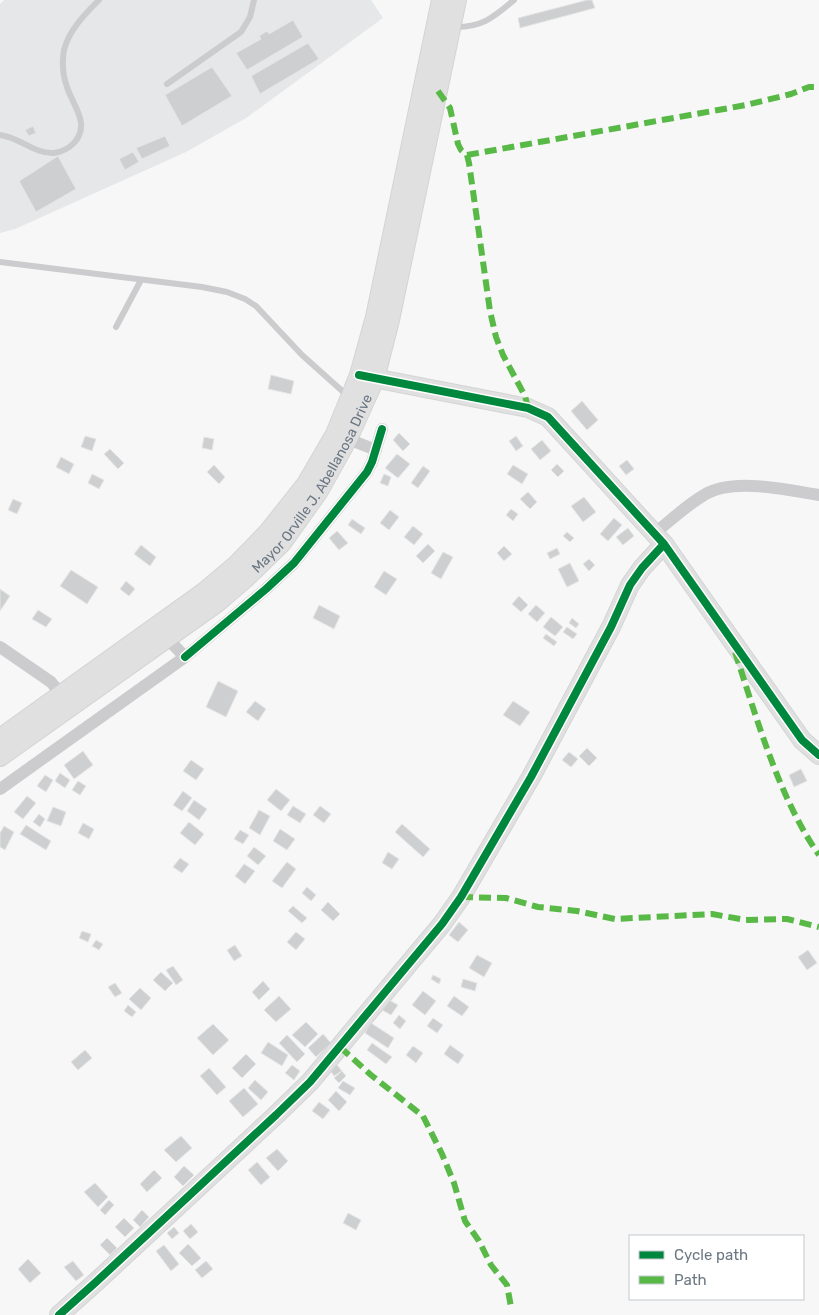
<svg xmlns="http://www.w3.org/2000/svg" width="819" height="1315" font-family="Rubik,sans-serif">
	<rect width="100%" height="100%" fill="#f7f7f7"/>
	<path fill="#e6e7e8" d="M4,0H371L383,18L246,118L186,152L15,229L0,233V4Z"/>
	<path fill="#cecfd0" stroke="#e6e6e6" d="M587,0H592L595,8L520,28L518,18Z
		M293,20L303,37L247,70L236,53L261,39L259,36L267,31L269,34Z
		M308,43L319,59L260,94L251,76Z
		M212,67L232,96L182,126L165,95Z
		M33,126L36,133L29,136L25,130Z
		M165,136L170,146L142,159L136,148Z
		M133,152L139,162L125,170L119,159Z
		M58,156L76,189L36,212L19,181Z
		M271,375L294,381L291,394L268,389Z
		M582,401L598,420L587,430L571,411Z
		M399,433L410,444L403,451L393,440Z
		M85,436L96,439L92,451L81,447Z
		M516,436L523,446L516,451L509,441Z
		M204,437L214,439L212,450L202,448Z
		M542,440L551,451L540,460L531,449Z
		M110,449L124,463L118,469L104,454Z
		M397,454L410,464L398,478L385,468Z
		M61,457L74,464L69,474L56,467Z
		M627,460L634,469L626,475L619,466Z
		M557,464L564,471L558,477L551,470Z
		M214,465L225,477L219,484L207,472Z
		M513,465L528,474L522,484L507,474Z
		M423,466L430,471L418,488L411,483Z
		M92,474L104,480L99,489L88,483Z
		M384,474L391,477L388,486L380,483Z
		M528,492L537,502L530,509L520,499Z
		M584,497L596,512L583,522L571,506Z
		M13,499L22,503L17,514L8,510Z
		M511,509L518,514L513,521L506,515Z
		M390,510L399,517L389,530L380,523Z
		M614,518L622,525L608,541L600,534Z
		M352,519L365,528L361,534L348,525Z
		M413,526L423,534L414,545L404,537Z
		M628,528L634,536L623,545L616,537Z
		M337,531L348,543L339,550L329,538Z
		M567,532L574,538L570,542L563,536Z
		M428,544L435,551L423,563L416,556Z
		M141,545L156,557L150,566L134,554Z
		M504,546L512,554L504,561L497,553Z
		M557,548L560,554L550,559L547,553Z
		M443,552L453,557L441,579L431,573Z
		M589,559L595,565L589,571L583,564Z
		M570,563L579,581L567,587L558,569Z
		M71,570L98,587L87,604L60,586Z
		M384,571L397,579L386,595L374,587Z
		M126,581L135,589L129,596L120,589Z
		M0,589L10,596L0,611Z
		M519,596L528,605L521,612L512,604Z
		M319,605L340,616L334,629L313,618Z
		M536,605L545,613L537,622L528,614Z
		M38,610L52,619L46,627L32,619Z
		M551,617L563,627L555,636L543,627Z
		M572,618L579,624L576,628L569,623Z
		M567,627L577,634L573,639L563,632Z
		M546,634L557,642L554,646L543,638Z
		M218,681L238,691L226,717L206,707Z
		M255,701L266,709L258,721L246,712Z
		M513,701L530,712L520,726L503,715Z
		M587,748L597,758L589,766L579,756Z
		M83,751L93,765L74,779L64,765Z
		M569,752L578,759L571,767L562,760Z
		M191,760L204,769L196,780L183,771Z
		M801,769L807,781L794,787L789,775Z
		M60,773L70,780L65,788L55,781Z
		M45,775L53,780L46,792L37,786Z
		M78,781L86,786L80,795L72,790Z
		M276,789L290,800L281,811L267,800Z
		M183,791L192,798L182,811L173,805Z
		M27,796L36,803L23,819L14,812Z
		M194,800L207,809L199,820L187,811Z
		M293,806L306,814L300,823L287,815Z
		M320,806L331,814L324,823L313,815Z
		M53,807L66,812L61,826L47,821Z
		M259,810L270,816L260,835L249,828Z
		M39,814L45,819L40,827L33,822Z
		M189,822L204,834L195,845L180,833Z
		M83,823L94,829L89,839L78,833Z
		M402,824L430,849L423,857L395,832Z
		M26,825L51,841L46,850L20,834Z
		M4,826L14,832L5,850L0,847V833Z
		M280,829L295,839L287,850L273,841Z
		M240,830L249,835L243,844L234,839Z
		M254,847L266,856L258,865L247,856Z
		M388,852L399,859L392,869L382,863Z
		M180,858L189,864L182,873L173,867Z
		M287,862L296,869L282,888L272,881Z
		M244,864L255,871L245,884L235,876Z
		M307,887L316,895L311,901L302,893Z
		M328,902L340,914L333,921L321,910Z
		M293,906L307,918L302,923L288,911Z
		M459,922L468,930L458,942L449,935Z
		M82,931L91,934L88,942L79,938Z
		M296,932L305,939L296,950L287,942Z
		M96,940L103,944L99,950L92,946Z
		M235,945L242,956L234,961L227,950Z
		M808,950L817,963L807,970L798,957Z
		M477,955L492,963L484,977L469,968Z
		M173,966L183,980L176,985L166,970Z
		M161,972L173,983L165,991L153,980Z
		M433,975L441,979L439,984L431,979Z
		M463,979L477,983L475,991L461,987Z
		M263,981L270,989L259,1000L252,992Z
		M115,983L122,993L115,997L108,987Z
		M140,988L151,998L141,1010L129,999Z
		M423,991L436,1001L425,1015L412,1005Z
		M279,996L291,1009L276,1022L264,1010Z
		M454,996L469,1007L462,1016L447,1006Z
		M389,1000L398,1005L391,1015L382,1010Z
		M128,1005L136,1012L132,1017L124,1011Z
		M399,1015L406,1021L400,1029L393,1023Z
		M433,1018L443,1025L437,1033L427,1026Z
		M306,1022L318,1034L305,1047L292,1035Z
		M371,1023L394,1038L388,1048L365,1033Z
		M213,1024L229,1040L213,1055L197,1038Z
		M323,1034L331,1043L316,1057L308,1048Z
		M287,1035L305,1054L297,1062L279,1043Z
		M268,1042L288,1055L282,1066L261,1053Z
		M372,1043L392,1057L386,1064L367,1050Z
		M450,1045L464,1055L458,1064L444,1054Z
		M413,1046L423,1053L416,1063L406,1055Z
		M85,1050L92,1058L78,1070L71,1062Z
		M246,1054L256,1064L242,1078L232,1068Z
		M292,1065L300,1071L294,1080L285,1073Z
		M337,1065L342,1071L334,1076L330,1070Z
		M209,1068L226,1087L217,1095L200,1076Z
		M342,1071L346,1076L339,1083L334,1078Z
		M255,1080L268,1092L261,1100L248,1088Z
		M343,1081L355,1088L350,1095L338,1088Z
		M244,1088L258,1104L243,1117L229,1101Z
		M336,1091L347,1102L339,1111L328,1100Z
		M319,1102L330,1110L323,1119L312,1111Z
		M181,1136L192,1148L176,1162L164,1150Z
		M277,1149L288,1161L278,1171L266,1158Z
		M257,1162L270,1177L261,1185L248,1170Z
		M184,1166L194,1175L183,1186L174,1177Z
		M154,1170L162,1178L147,1192L140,1184Z
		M95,1183L108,1197L98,1207L84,1192Z
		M109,1200L114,1205L105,1215L100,1210Z
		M142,1210L149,1217L140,1227L133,1220Z
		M348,1213L361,1220L356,1230L343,1223Z
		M124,1218L134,1228L125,1237L115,1227Z
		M191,1224L198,1232L190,1239L183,1231Z
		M174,1227L179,1233L172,1239L167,1233Z
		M107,1238L117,1248L110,1255L100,1245Z
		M188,1244L201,1258L192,1266L179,1253Z
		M164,1245L179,1264L171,1271L156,1251Z
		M28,1259L41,1273L30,1283L18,1269Z
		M73,1261L84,1275L76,1281L64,1267Z
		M206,1261L213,1269L202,1278L195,1270Z"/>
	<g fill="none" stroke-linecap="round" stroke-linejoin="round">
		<defs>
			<g id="secondary">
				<path d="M363,376L528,408L548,417L664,544L802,740L819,755"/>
				<path d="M0,738L204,592L236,565L268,532L306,484L335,434L359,375L375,317L441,0"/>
				<path id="s1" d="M0,757L217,603L245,579L282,543L319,491L348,439L375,379L390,320L457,0"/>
				<path d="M59,1315L96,1282L276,1115L310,1082L442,924L461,897L531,777L611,627L630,585L642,568L664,544"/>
			</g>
		</defs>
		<use href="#secondary" stroke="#d3d4d4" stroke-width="20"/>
		<path stroke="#ccccce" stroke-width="6" d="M453,27C481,28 493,18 514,0
			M167,84L241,32L250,17L254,0
			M0,135C19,137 34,154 54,153C62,152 68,149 74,143C91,124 73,106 67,87C63,76 62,62 64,50C69,30 85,14 99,0
			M0,262L202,287L227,292L245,299L256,306L302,355L349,397
			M116,327L141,280"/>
		<path stroke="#ccccce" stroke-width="12" d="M348,439L376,450
			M655,533C671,520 687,505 704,495C733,477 787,490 819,495
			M0,647L51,682L61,694
			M185,657L266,589L294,563L367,472L372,462L382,429
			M0,789L185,657L167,638"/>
		<use href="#secondary" stroke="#e0e0e1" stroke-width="18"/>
		<path stroke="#58b947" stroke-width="6" stroke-dasharray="12 6" stroke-linecap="butt" d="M438,91L450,108L458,144L461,150L467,155L469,163L490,311L496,337L503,355L525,396L528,408
			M467,155L746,105L791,94L809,87H819
			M735,652C757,719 779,798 819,855
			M461,897L506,898L538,907L577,911L615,919L712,914L746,920L787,919L819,927
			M340,1047L371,1075L423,1116L442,1154L454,1183L465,1221L479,1241L491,1265L507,1285L511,1307"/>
		<defs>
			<path id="cycleway" d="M359,375L528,408L548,417L664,544L802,740L819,755
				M185,657L266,589L294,563L367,472L372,462L382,429
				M59,1315L96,1282L276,1115L310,1082L442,924L461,897L531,777L611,627L630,585L642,568L664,544"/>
		</defs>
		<use href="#cycleway" stroke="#fff" stroke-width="11"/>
		<use href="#cycleway" stroke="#00873e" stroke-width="8"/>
	</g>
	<g text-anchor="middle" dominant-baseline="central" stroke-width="5" stroke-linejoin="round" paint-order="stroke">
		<g font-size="14" fill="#6b7783" stroke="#fff">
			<text stroke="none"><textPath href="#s1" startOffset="421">Mayor Orville J. Abellanosa Drive</textPath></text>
		</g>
	</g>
	<rect x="629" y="1235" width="175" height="65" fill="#ffffff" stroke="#c4c9cd"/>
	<rect x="639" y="1251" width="25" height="8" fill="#00873e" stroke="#c4c9cd"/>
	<text x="674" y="1260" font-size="15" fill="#6b7783">Cycle path</text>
	<rect x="639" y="1276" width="25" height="8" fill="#58b947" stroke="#c4c9cd"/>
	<text x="674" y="1285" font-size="15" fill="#6b7783">Path</text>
</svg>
